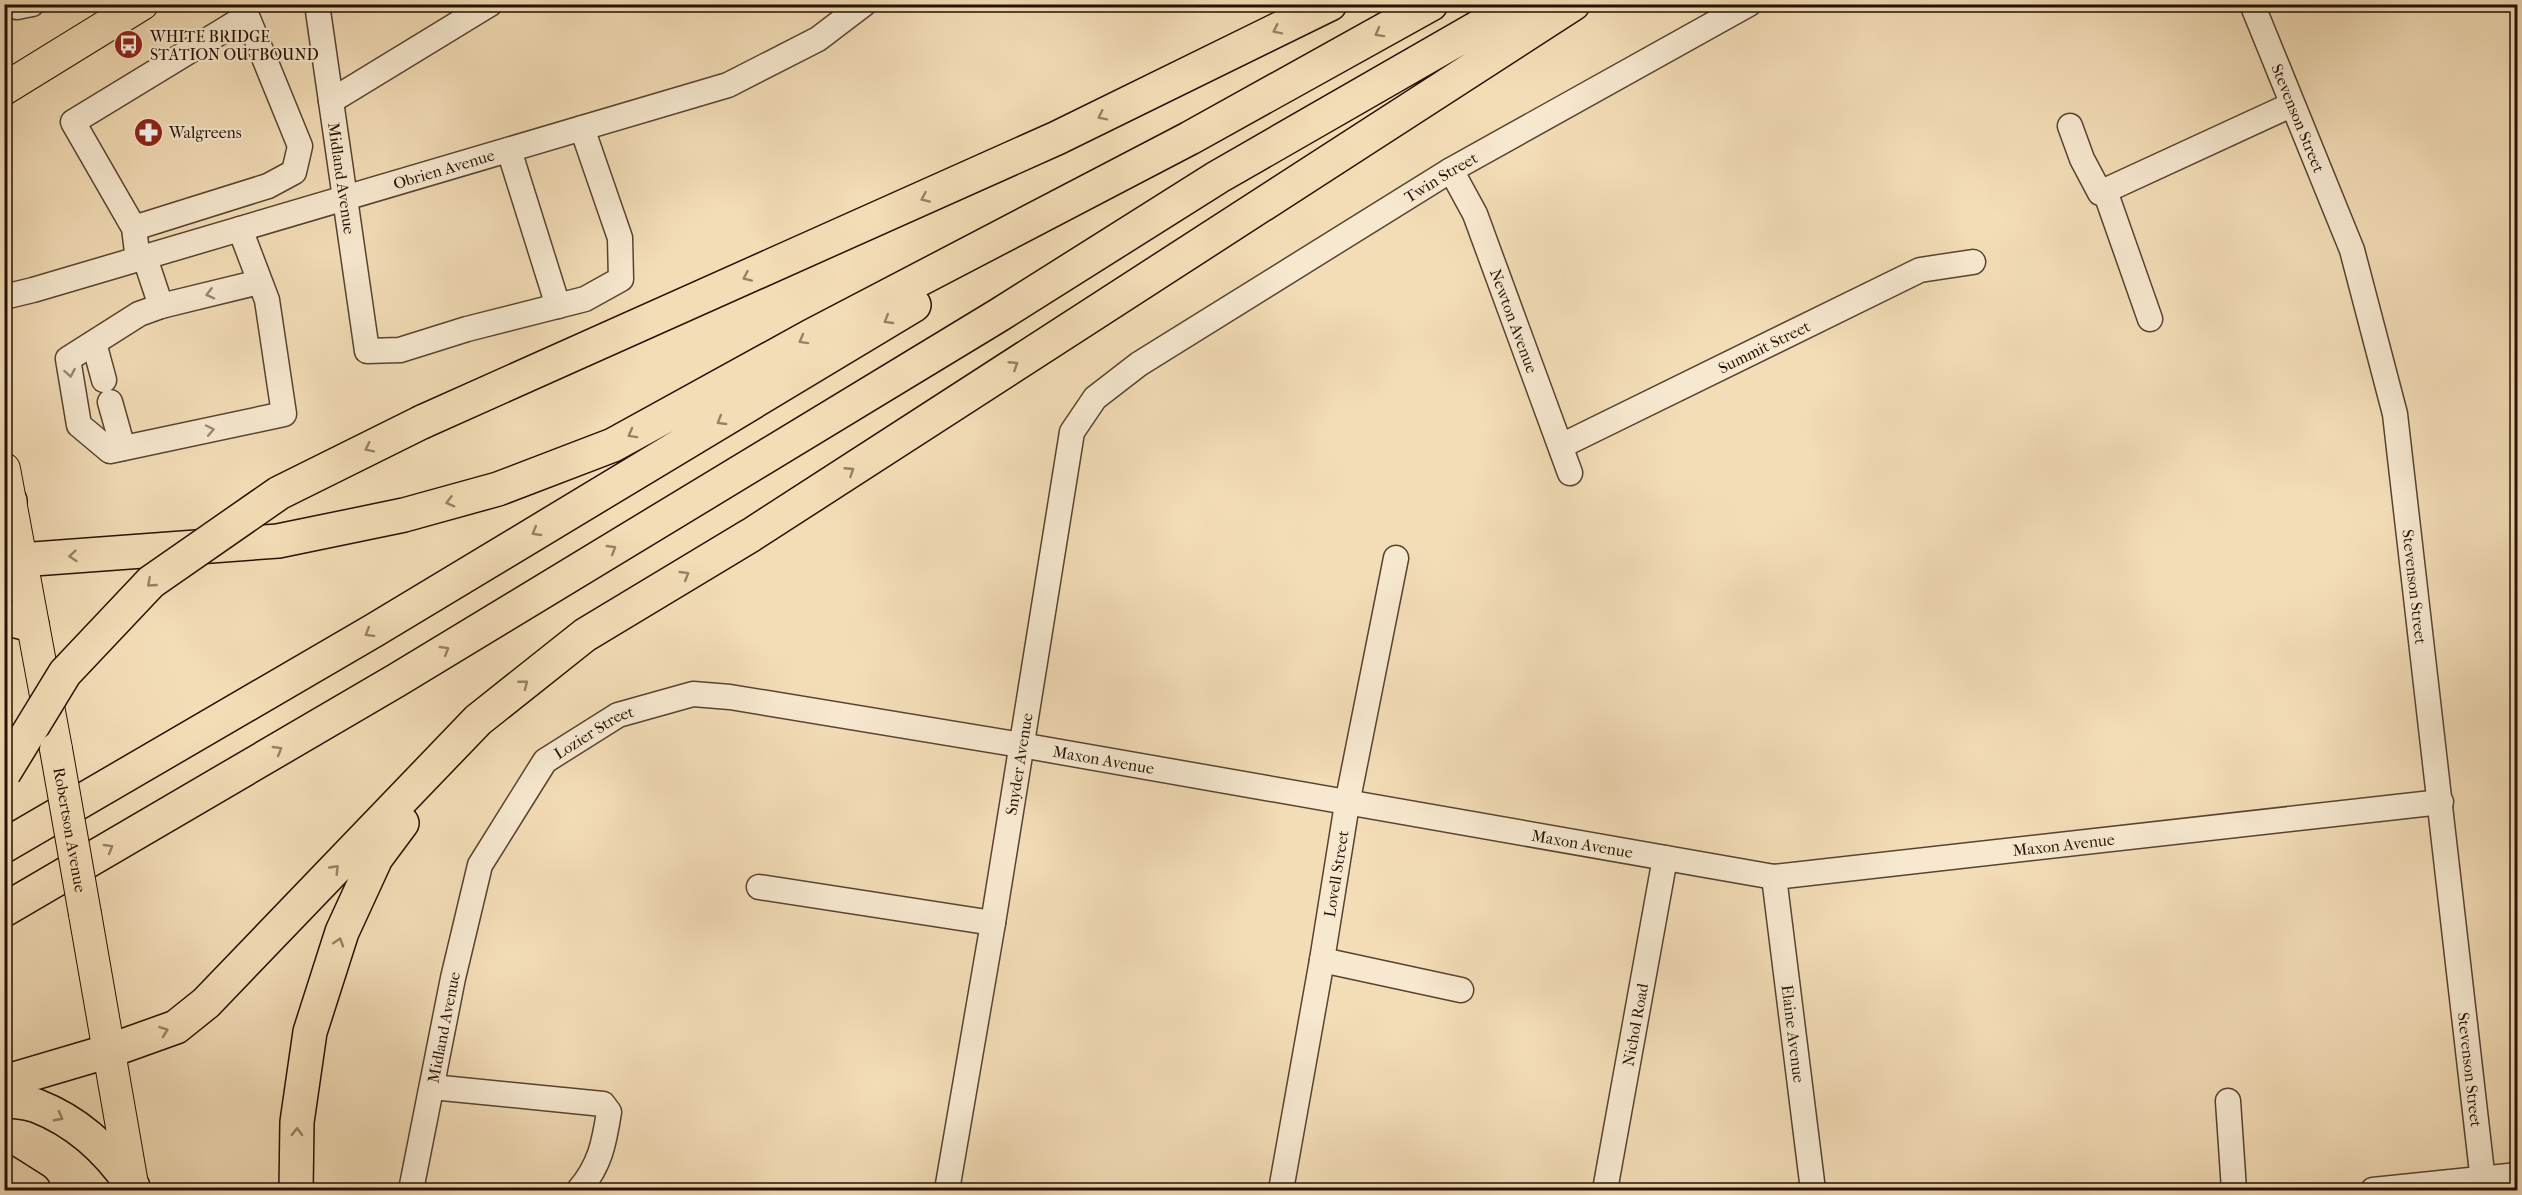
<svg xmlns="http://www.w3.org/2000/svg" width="2522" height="1195" font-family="'IM FELL French Canon',serif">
	<rect width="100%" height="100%" fill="#f3ddb7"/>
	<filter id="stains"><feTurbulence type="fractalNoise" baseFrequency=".00333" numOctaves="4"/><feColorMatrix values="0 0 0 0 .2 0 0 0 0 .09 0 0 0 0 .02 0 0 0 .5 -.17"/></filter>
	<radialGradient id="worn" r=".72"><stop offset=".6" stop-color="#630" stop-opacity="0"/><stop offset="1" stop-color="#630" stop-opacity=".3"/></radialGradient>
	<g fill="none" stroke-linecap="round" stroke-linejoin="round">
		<defs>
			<g id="minor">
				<path d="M9,4L17,7L32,4"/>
				<path id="s1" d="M317,4L367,351L400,350L467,329L585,299L621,279L620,238L582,128"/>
				<path id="s2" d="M2252,4L2352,250L2395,414L2484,1190"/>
				<path d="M331,101L490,4"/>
				<path d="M2070,126L2082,159L2100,193L2291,105"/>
				<path d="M509,150L558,306"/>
				<path id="s3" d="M1451,170L1475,214L1570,473"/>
				<path d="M2105,191L2150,319"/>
				<path d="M134,228L268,186L294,172L300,146L247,16L73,122L134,228L138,260"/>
				<path d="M240,229L267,300L284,414L110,451L79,425L68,359L139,314L161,306L259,282"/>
				<path d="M145,258L161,306"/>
				<path id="s4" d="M4,297L33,290L728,85L818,39L864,4"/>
				<path d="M94,343L104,380"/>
				<path d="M110,402L123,448"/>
				<path id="s5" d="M1561,446L1920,270L1973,262"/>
				<path id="s6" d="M1774,877L1813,1190"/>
				<path d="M759,887L993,923"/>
				<path d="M1322,960L1461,990"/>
				<path d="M432,1087L603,1104L609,1112C604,1144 600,1165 579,1190"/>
				<path d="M2228,1101L2234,1190"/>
				<path id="s7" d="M411,1190L453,978L480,865L545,761L618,715L693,694L730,697L1021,745L1774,877L2441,802"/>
				<path id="s8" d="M947,1190L993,923L1072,432L1095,398L1139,364L1451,170L1749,4"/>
				<path id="s9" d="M1281,1190L1322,960L1347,804L1396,558"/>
				<path id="s10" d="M1605,1190L1665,858"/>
				<path d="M2373,1190L2518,1175"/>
			</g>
			<path id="major" d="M4,89L142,4
				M4,469L56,749
				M85,914L133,1190"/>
			<path id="highway" d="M422,422L1057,138L1330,4
				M4,512L10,501
				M20,560L278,541L404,515L498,489L613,445L811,336L1190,138L1431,4
				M4,618L32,625
				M4,846L373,631L914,305
				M4,910L397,680L999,315L1218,177L1519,4
				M4,1082L109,1051L176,1027L206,1003L478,720L585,635L751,535L1573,4
				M4,1100C15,1102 27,1102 37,1106C78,1122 109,1151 133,1187
				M4,1171L34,1190
				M296,1190L297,1122L310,1032L342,932L376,858L402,823"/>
		</defs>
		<use href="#minor" stroke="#584330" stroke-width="27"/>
		<use href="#major" stroke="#251003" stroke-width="34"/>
		<use href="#highway" stroke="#251003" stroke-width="36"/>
		<use href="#minor" stroke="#f7e9d0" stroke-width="24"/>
		<use href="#major" stroke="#f3ddb7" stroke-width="32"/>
		<use href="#highway" stroke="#f3ddb7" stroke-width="33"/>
		<defs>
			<g id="major-bridge">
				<path id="s11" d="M56,749L85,914"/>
			</g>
			<path id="highway-bridge" d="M4,773L65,673L151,582L279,493L422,422"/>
		</defs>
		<use href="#major-bridge" stroke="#251003" stroke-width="34" stroke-linecap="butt"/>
		<use href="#highway-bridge" stroke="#251003" stroke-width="36" stroke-linecap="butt"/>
		<use href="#major-bridge" stroke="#f3ddb7" stroke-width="32"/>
		<use href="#highway-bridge" stroke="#f3ddb7" stroke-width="33"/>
	</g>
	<defs><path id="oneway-chevron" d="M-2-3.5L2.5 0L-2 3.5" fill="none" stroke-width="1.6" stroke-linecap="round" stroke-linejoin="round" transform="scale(1.5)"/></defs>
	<g stroke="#968166">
		<use href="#oneway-chevron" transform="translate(1277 30) rotate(154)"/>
		<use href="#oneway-chevron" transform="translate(1379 33) rotate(151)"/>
		<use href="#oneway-chevron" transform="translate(1102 116) rotate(154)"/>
		<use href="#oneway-chevron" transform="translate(925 198) rotate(156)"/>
		<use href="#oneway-chevron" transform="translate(747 277) rotate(156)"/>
		<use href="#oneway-chevron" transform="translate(888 320) rotate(149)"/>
		<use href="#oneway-chevron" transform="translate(803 340) rotate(151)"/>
		<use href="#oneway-chevron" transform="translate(1014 365) rotate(-33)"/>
		<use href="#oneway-chevron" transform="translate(721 421) rotate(149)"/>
		<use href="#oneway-chevron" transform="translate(632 434) rotate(151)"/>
		<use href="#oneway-chevron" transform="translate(369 448) rotate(154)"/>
		<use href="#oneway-chevron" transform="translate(850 471) rotate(-33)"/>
		<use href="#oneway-chevron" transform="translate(450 502) rotate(165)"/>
		<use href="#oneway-chevron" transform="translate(536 532) rotate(149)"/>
		<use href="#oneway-chevron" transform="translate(612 549) rotate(-31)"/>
		<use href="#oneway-chevron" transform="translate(73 556) rotate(175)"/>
		<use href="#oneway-chevron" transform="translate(685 575) rotate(-31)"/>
		<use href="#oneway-chevron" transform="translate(151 583) rotate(139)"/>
		<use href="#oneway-chevron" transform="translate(369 633) rotate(149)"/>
		<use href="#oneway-chevron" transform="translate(445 650) rotate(-31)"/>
		<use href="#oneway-chevron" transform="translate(524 684) rotate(-38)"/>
		<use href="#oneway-chevron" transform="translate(278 750) rotate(-30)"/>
		<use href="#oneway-chevron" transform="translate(109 848) rotate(-30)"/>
		<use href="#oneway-chevron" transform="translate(335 869) rotate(-46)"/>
		<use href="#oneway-chevron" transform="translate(339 942) rotate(-72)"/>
		<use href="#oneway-chevron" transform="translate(164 1031) rotate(-20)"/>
		<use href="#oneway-chevron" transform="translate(59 1117) rotate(28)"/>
		<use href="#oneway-chevron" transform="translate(297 1132) rotate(-89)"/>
	</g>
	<g stroke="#988774">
		<use href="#oneway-chevron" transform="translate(210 294) rotate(166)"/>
		<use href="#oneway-chevron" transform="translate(70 373) rotate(80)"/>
		<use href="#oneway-chevron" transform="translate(210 430) rotate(-12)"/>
	</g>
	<defs>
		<symbol id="bus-disc" viewBox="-11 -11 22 22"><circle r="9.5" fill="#8f2418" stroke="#f7e9d0"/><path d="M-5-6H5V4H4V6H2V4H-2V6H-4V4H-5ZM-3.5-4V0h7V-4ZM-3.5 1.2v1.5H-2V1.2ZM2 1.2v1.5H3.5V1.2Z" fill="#fff"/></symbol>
		<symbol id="pharmacy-disc" viewBox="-11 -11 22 22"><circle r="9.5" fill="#8f2418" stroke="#f7e9d0"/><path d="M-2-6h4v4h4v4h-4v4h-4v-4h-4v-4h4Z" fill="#fff"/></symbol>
	</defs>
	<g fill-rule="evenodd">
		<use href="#bus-disc" x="112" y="28" width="33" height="33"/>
		<use href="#pharmacy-disc" x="132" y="116" width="33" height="33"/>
	</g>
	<g text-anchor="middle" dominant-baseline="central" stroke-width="4.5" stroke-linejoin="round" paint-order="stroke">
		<g font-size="16" fill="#251003" stroke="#f7e9d0" text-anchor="start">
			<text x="150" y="36">WHITE BRIDGE<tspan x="150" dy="18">STATION OUTBOUND</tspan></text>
			<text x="169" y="132">Walgreens</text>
		</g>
		<g font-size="16" fill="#251003" stroke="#f7e9d0">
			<text stroke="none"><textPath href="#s2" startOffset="123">Stevenson Street</textPath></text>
			<text stroke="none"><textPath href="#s4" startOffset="458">Obrien Avenue</textPath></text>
			<text stroke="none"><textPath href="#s8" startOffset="1220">Twin Street</textPath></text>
			<text stroke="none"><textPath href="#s1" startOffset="176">Midland Avenue</textPath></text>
			<text stroke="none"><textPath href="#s3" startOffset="164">Newton Avenue</textPath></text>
			<text stroke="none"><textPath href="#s5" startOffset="226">Summit Street</textPath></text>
			<text stroke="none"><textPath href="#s2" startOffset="609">Stevenson Street</textPath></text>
			<text stroke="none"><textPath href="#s7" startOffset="512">Lozier Street</textPath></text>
			<text stroke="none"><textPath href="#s7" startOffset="1035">Maxon Avenue</textPath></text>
			<text stroke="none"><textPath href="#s8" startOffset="432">Snyder Avenue</textPath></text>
			<text stroke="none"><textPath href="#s11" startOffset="82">Robertson Avenue</textPath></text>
			<text stroke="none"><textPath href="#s7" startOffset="1521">Maxon Avenue</textPath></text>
			<text stroke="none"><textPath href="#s7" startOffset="2007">Maxon Avenue</textPath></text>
			<text stroke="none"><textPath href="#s9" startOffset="321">Lovell Street</textPath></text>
			<text stroke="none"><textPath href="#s10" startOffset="168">Nichol Road</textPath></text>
			<text stroke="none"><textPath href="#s7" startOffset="166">Midland Avenue</textPath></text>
			<text stroke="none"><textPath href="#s6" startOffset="158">Elaine Avenue</textPath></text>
			<text stroke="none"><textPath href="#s2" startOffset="1095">Stevenson Street</textPath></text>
		</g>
	</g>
	<rect width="2522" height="1195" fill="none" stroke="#f3ddb7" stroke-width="24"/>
	<rect x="6" y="6" width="2510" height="1183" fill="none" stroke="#251003" stroke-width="3"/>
	<rect x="12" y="12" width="2498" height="1171" fill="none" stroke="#251003" stroke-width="1.5"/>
	<rect width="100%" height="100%" filter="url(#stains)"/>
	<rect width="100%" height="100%" fill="url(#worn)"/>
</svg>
